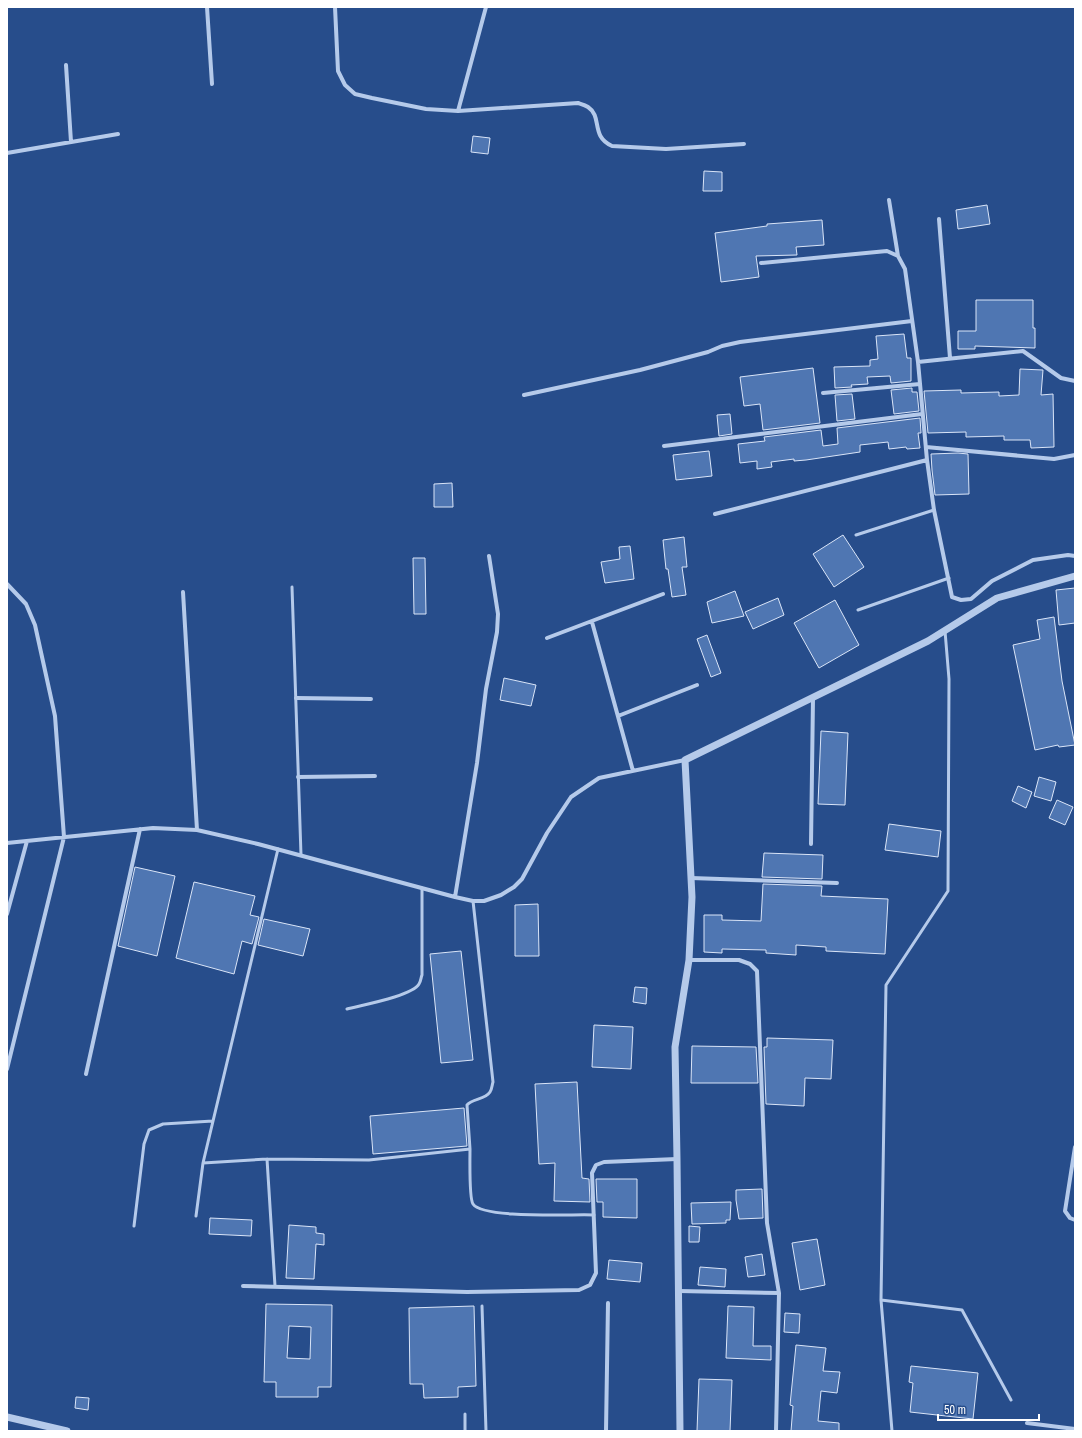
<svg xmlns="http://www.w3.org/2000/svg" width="1082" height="1438" font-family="'Archivo Narrow',sans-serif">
	<rect width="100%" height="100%" fill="#274d8b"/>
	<path fill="#4f76b2" stroke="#dae5f8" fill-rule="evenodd" d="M473,136L490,138L488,154L471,152Z
		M704,171L722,172V191H703Z
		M987,205L990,224L958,229L956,210Z
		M822,220L824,245L796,247L797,255L756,256L759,277L721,282L715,233L767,226V224Z
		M976,300H1033V328H1035V348L975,346V349H958V331H976Z
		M904,334L907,358H911V381L891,383L890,376L867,377L868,384L851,385L852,387L835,388L834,367L870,366V360L878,359L876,336Z
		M813,368L820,423L763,430L760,404L744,406L740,377Z
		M1020,369L1043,370L1041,395L1053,394L1054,447L1031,448L1030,440H1004V436L966,437V432L928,433L924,391L961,390V393L999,392V396L1019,395Z
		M912,388V392H917L919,411L894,414L891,390Z
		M852,394L855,419L837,421L835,395Z
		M730,414L732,434L719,436L717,415Z
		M920,418L921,433H918L920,448L907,449L906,447L889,449L888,442L860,445V452L806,460L794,461V459L771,462L772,467L757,469V461L740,463L738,444L765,441L764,437L821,430L823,446L838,444L837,428Z
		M709,451L712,476L676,480L673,455Z
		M958,453L968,454L969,494L935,495L932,470L931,454Z
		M452,483L453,507H434V484Z
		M843,535L864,567L834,587L813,554Z
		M684,537L687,567H682L686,595L672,597L668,569H666L663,540Z
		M630,546L634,579L605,583L601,562L620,559L619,547Z
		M413,558H425L426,614H414Z
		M1075,588V623L1059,625L1056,590Z
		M735,591L744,616L712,623L707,602Z
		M778,598L784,615L753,629L745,612Z
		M835,600L859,645L819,668L794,623Z
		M1054,617L1062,681L1075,745L1059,747L1058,745L1035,750L1013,645L1040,639L1037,620Z
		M707,635L721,673L711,677L697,639Z
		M504,678L536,685L531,706L500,700Z
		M821,731L848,733L845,805L818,804Z
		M1039,777L1056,782L1051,801L1034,796Z
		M1018,786L1032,792L1026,808L1012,801Z
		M1057,800L1073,807L1065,825L1049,818Z
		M889,824L941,831L938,857L885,850Z
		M764,853L823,855L822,879L762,877Z
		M135,867L175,876L157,956L118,946Z
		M194,882L255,896L250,915L259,917L252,944L242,941L234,974L176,958Z
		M763,884L822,886L821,896L888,899L885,954L826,951V947L796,945V955L766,953V950L722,949V953L704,952V915H722V920L761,921Z
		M538,904L539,956H515V905Z
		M264,919L310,929L303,956L258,945Z
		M461,951L473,1060L441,1063L430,954Z
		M635,987L647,988L646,1004L633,1002Z
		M594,1025L633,1027L631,1069L592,1067Z
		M767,1038L833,1040L831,1079L805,1078L804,1106L766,1104L764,1047H767Z
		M692,1046L756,1047L758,1083H691Z
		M577,1082L582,1178L589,1179L590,1202L554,1201L555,1163L539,1164L535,1084Z
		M464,1108L467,1146L373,1154L370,1116Z
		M596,1179H637V1218L603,1217V1202H597Z
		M762,1189L763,1218L739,1219L736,1200V1190Z
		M731,1202L730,1220H726V1223L692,1224L691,1203Z
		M210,1218L252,1220L251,1236L209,1234Z
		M289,1225L316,1227V1233L324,1234V1245L316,1244L314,1279L286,1278Z
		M689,1226L700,1227L699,1242H689Z
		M817,1239L825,1285L800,1290L792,1243Z
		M762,1254L765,1275L748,1277L745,1257Z
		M609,1260L642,1263L640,1282L607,1279Z
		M700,1267L726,1269L725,1287L698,1285Z
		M266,1304L332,1305L331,1387H318V1397H276V1382H264ZM289,1326L311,1327L310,1359L287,1358Z
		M474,1306L476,1386L458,1387V1397L424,1398L423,1384H410L409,1308Z
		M728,1306L754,1307L753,1346H771V1360L726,1358Z
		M785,1313L800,1314L799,1333L784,1332Z
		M796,1345L826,1348L823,1371L840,1372L837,1393L821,1391L818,1421L839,1423V1431H791L793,1406L790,1405Z
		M911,1366L978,1373L973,1419L910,1412L913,1383L909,1382Z
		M699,1379L732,1380L730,1431H697Z
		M76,1397L89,1398L88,1410L75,1408Z"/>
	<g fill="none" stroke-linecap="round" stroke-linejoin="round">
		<path stroke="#b5caea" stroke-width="3" d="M856,535L934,510
			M292,587L301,855
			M858,610L949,578
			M347,1009C362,1005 412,996 419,984C421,981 421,977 422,975V888
			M470,1149L467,1105C473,1098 485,1100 490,1092C492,1089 492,1085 493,1082L473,901
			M267,1159L275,1286
			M203,1163L267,1159L369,1160L470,1149C470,1158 469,1198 473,1204C483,1219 573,1214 594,1215
			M196,1216L203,1163L278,849
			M134,1226L144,1144L149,1130L163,1124L213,1121
			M881,1300L962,1310L1011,1400
			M482,1306L486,1431
			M465,1414V1431
			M892,1431L881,1300L886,985L948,891L949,679L945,631"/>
		<path stroke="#b5caea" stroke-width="4" d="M207,7L212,84
			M335,7L338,71L345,85L355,94L372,98L426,109L458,111L578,103C581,104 585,105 588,107C603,117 590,136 612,146L666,149L744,144
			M66,65L71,142
			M458,111L486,7
			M7,153L118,134
			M889,200L898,256
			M939,219L950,358
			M761,263L887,251L898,256L905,269L918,362
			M823,393L920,384
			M524,395L640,370L708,352L722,346L740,342L912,321
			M664,446L922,414
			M926,447L1054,459L1075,455
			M927,460L934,510L952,597L961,600L971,599L992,581L1033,560L1068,555L1075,556
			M715,514L927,460L918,362L1023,351L1061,378L1075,381
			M7,584L26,604L35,625L55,716L64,837L7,1069
			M183,592L197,830
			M592,622L633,771
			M547,638L663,594
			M296,698L371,699
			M618,716L697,685
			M298,777L375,776
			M7,843L153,828L197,830L258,844L455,897L473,901H484L501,895L514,887L522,879L547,833L571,797L599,778L685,760
			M811,844L813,698
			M691,878L837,883
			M455,897L477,763L486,689L497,632L498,614L489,556
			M7,914L27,841
			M689,960H739L750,964L757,971L767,1223L779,1293L776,1431
			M86,1074L140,829
			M1075,1147L1065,1211L1070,1218L1075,1220
			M243,1286L467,1292L579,1290L590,1285L596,1273L592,1173L596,1165L604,1162L677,1159
			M679,1291L779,1293
			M1027,1423L1075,1429
			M606,1431L608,1303"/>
		<path stroke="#b5caea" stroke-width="7" d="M7,1417L67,1431
			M680,1431L677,1159L675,1047L689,960L692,897L685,760L928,641L997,598L1075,576"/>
	</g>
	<rect width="1082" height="1438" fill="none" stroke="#ffffff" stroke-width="16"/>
	<path d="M938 1414v6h101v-6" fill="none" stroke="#ffffff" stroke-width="2"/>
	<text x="944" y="1414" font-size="12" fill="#ffffff" stroke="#274d8b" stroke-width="3" paint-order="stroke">50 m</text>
</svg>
